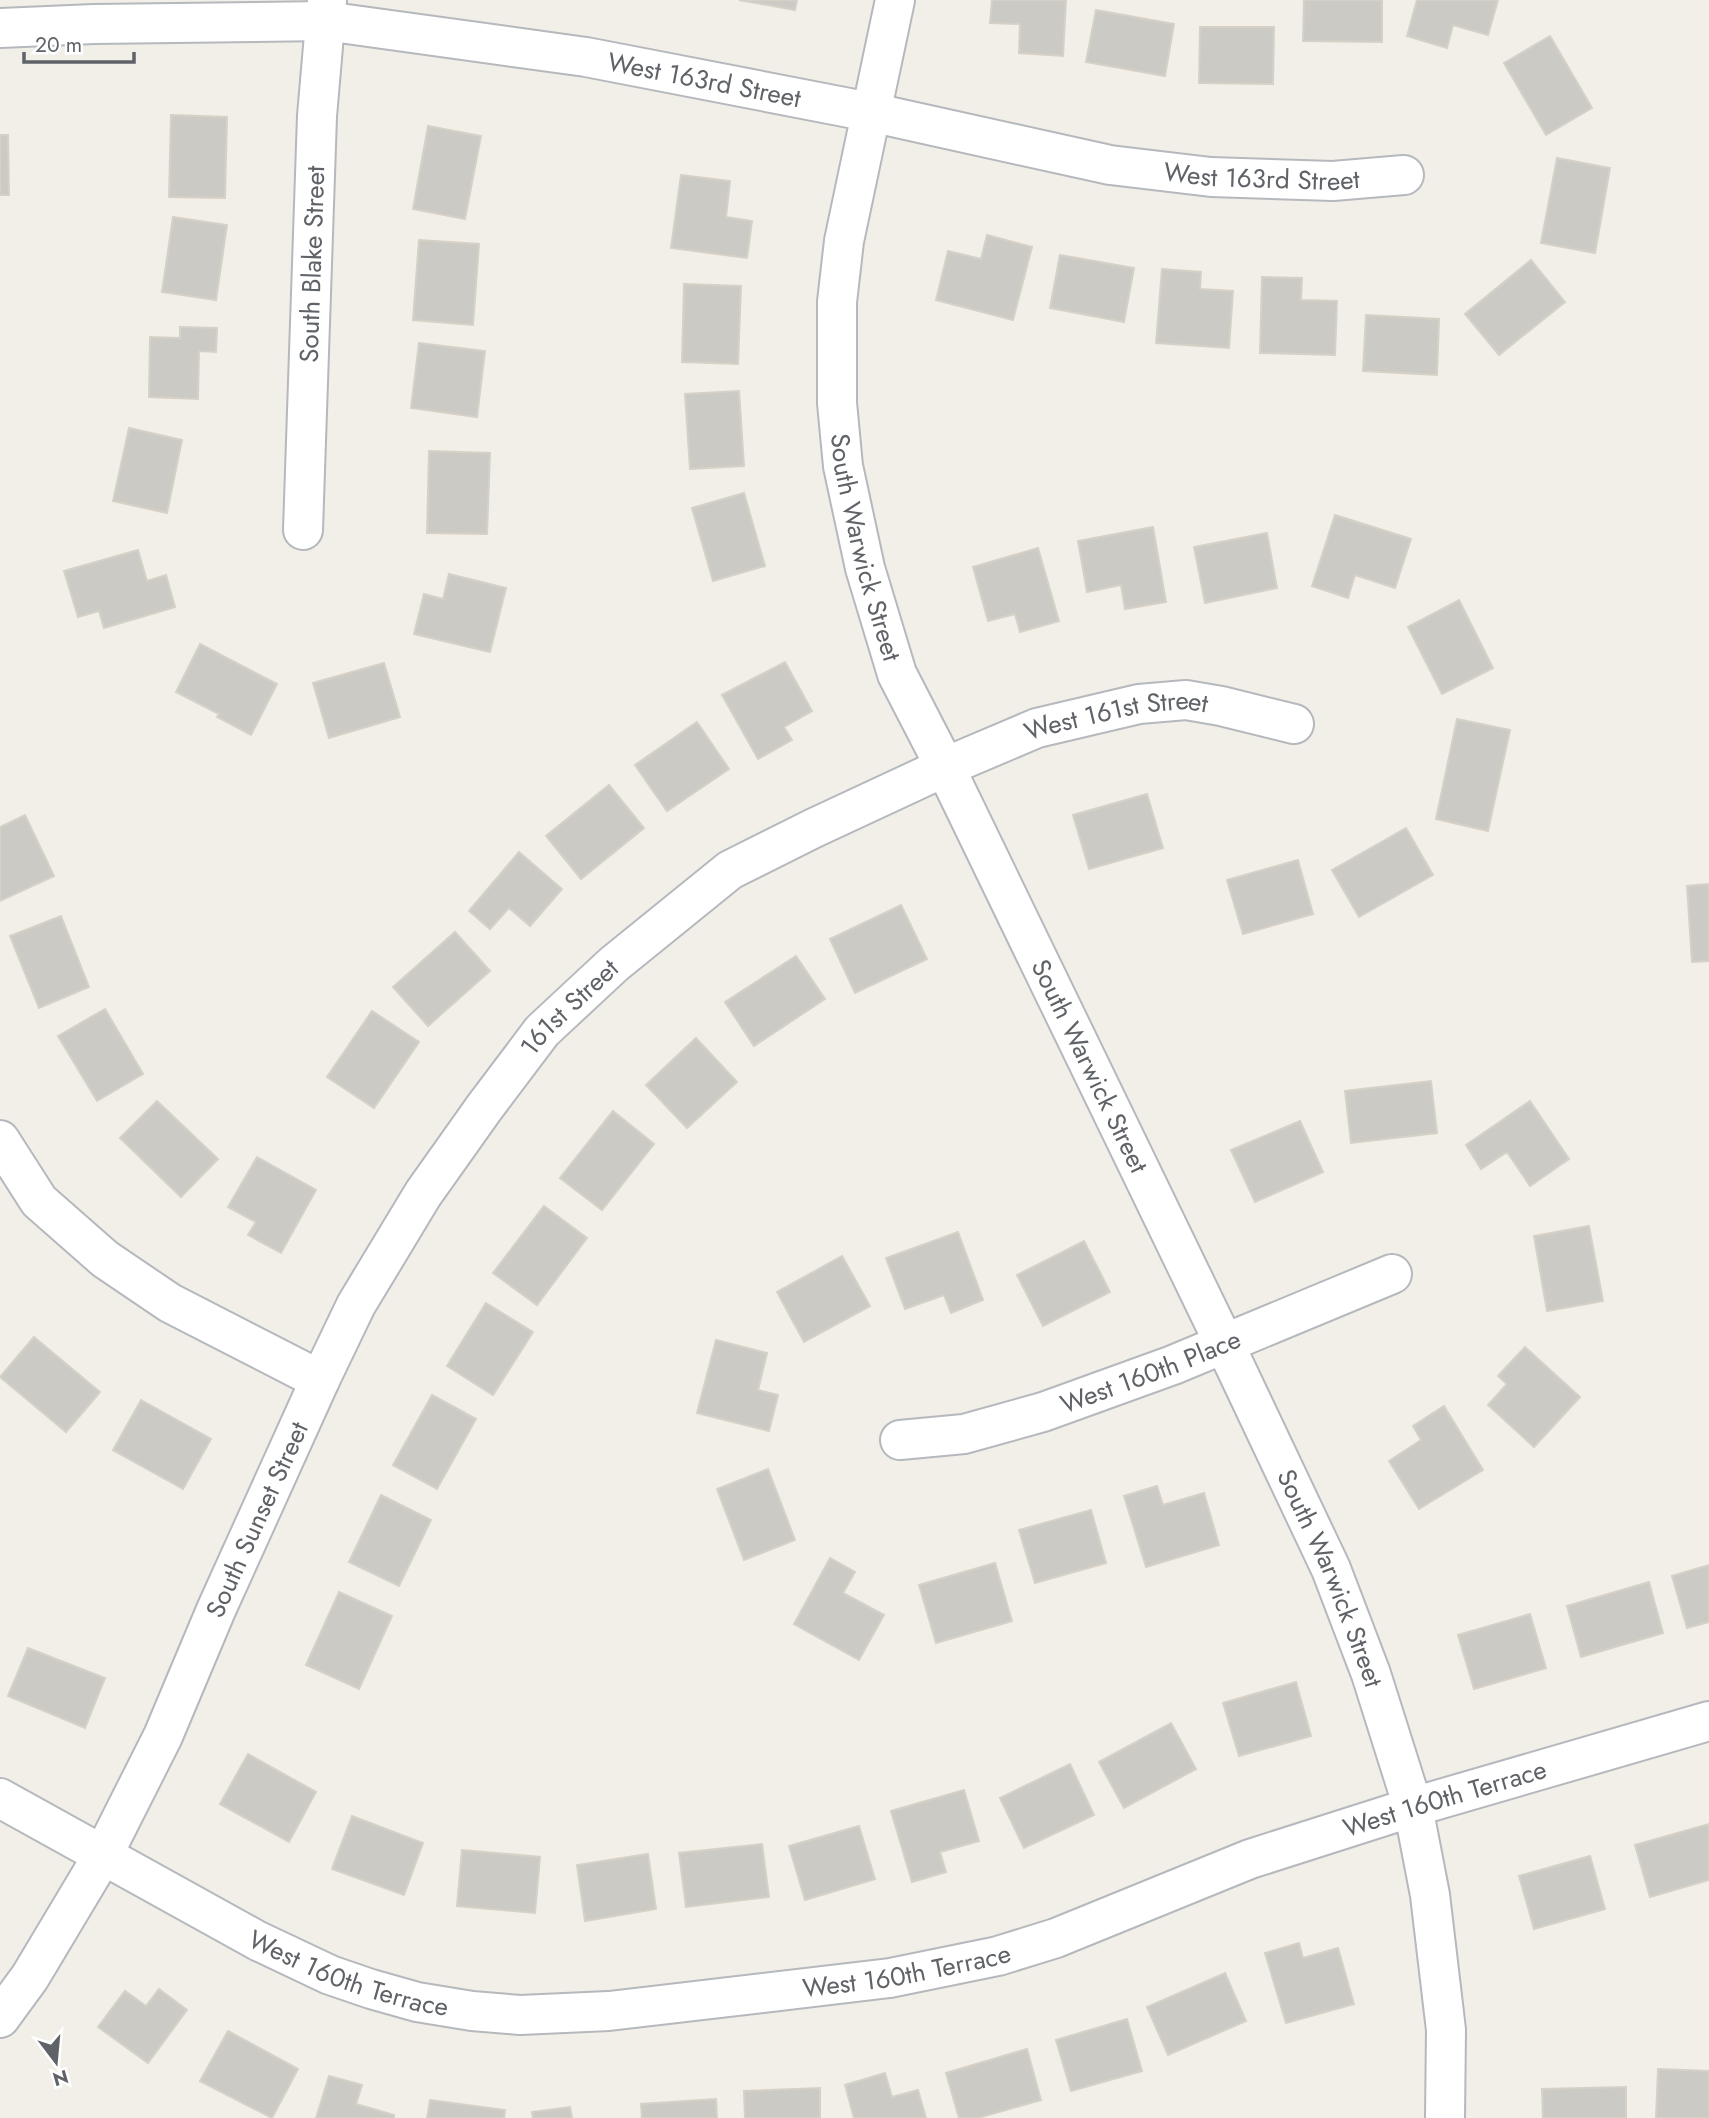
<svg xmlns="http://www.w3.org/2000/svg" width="1709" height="2118" font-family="Jost,sans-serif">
	<rect width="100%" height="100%" fill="#f1efe8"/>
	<path fill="#cccac5" stroke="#d6d1c6" stroke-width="2" d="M739,0H797L795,10Z
		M992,0H1066L1063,56L1019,53L1020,24L990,23Z
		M1304,0H1382V42L1303,41Z
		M1417,0H1498L1488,35L1453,25L1447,48L1407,36Z
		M1096,10L1174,24L1165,76L1086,62Z
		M1200,27H1274L1273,84L1199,83Z
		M1550,36L1592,108L1546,135L1504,63Z
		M171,115L227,117L225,198L169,197Z
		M428,126L481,136L465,219L413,209Z
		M0,135H8L9,195H0Z
		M1557,158L1610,168L1595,253L1541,243Z
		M681,175L730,181L726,217L752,221L747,258L671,248Z
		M173,217L227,225L216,300L162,292Z
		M987,235L1032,247L1013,320L936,300L948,251L981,259Z
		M419,240L479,244L473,325L413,320Z
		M1060,255L1134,268L1124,322L1050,308Z
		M1531,260L1565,302L1499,355L1465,314Z
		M1162,269L1201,272L1200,289L1233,291L1229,348L1156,343Z
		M1262,277L1302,278L1301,300L1337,301L1335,355L1260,353Z
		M684,284L741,286L738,364L682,362Z
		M1366,315L1439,319L1437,375L1363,371Z
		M180,327L217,328L216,352L199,351L198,399L149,397L150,337L180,338Z
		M419,343L485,351L477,417L411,408Z
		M739,391L744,466L690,469L685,394Z
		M129,428L182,440L167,513L113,501Z
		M429,451L490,453L487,534L427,533Z
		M744,493L765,566L713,581L692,508Z
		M1335,515L1411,539L1395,588L1355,575L1348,598L1312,586Z
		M1153,527L1166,602L1125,609L1121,585L1087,592L1078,541Z
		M1267,533L1277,588L1205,603L1194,547Z
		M1038,548L1059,621L1020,632L1015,614L988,621L973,567Z
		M138,550L147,581L166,575L175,607L104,628L99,611L78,617L64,571Z
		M449,574L506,588L490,652L414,634L424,594L443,599Z
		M1459,600L1493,668L1442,694L1408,627Z
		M200,644L277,684L251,735L217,717L219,714L176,692Z
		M785,662L812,711L784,727L792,740L758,759L722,695Z
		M384,663L400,717L329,738L313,683Z
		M1457,719L1510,730L1488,831L1436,819Z
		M697,722L729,769L667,811L635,765Z
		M609,785L644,828L581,879L546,836Z
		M1147,794L1163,848L1089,869L1073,815Z
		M25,815L54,876L0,901V827Z
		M1406,828L1433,875L1359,917L1332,870Z
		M519,852L562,889L530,926L509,908L490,929L469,911Z
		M1298,860L1313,914L1243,934L1227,880Z
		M1709,884V961L1692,962L1687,886Z
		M901,905L927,959L855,993L830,939Z
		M61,916L89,987L39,1008L10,936Z
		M455,932L490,971L428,1026L393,987Z
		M796,956L825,999L754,1046L725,1002Z
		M105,1009L143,1074L97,1101L58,1036Z
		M372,1011L419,1042L374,1108L327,1077Z
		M696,1038L737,1082L687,1128L646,1085Z
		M1431,1081L1437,1133L1351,1143L1345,1091Z
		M157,1101L218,1159L181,1197L120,1138Z
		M1530,1101L1569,1159L1530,1186L1507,1152L1481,1169L1466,1145Z
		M613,1111L654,1144L602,1210L560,1178Z
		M1300,1121L1323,1172L1255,1202L1231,1150Z
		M257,1157L316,1190L281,1253L248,1235L256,1222L228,1207Z
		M544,1206L587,1238L537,1305L493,1273Z
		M1589,1226L1603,1301L1547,1311L1534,1236Z
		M958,1232L983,1300L951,1313L944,1295L905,1309L886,1258Z
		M1084,1241L1110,1292L1043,1326L1017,1275Z
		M842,1256L870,1306L804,1342L777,1292Z
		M486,1303L533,1332L493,1395L447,1366Z
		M34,1337L100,1392L66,1432L0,1377Z
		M716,1340L767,1353L758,1390L778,1395L769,1431L697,1413Z
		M1525,1347L1580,1397L1534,1447L1488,1405L1507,1384L1498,1376Z
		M432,1395L476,1419L437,1489L393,1465Z
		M141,1400L211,1439L183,1489L113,1450Z
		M1444,1406L1483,1470L1419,1509L1389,1461L1421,1440L1413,1426Z
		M768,1469L795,1540L744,1560L717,1489Z
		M1157,1486L1163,1505L1204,1493L1219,1545L1146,1567L1124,1496Z
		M381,1495L431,1520L399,1586L349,1562Z
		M1091,1510L1106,1563L1035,1583L1019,1530Z
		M830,1558L855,1572L843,1593L884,1615L859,1660L794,1624Z
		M995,1563L1012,1621L936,1643L919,1585Z
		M1709,1565V1622L1687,1628L1672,1576Z
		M1649,1582L1663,1633L1581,1657L1567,1606Z
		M339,1592L392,1616L359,1689L306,1665Z
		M1530,1614L1546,1668L1474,1689L1458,1635Z
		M28,1648L105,1678L85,1728L8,1696Z
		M1296,1682L1311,1736L1239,1756L1223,1703Z
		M1171,1723L1196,1769L1124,1808L1099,1762Z
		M248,1754L316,1792L289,1842L220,1804Z
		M1070,1764L1094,1815L1024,1848L1000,1798Z
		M964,1790L979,1841L940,1852L946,1872L912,1882L891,1811Z
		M352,1816L423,1843L404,1895L332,1869Z
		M1709,1824V1880L1650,1897L1635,1845Z
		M859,1826L875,1879L805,1900L789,1846Z
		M762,1844L769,1897L686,1907L679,1853Z
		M462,1850L540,1857L535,1913L457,1906Z
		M648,1854L656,1909L585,1921L577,1865Z
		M1590,1856L1605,1909L1534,1929L1519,1876Z
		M1299,1943L1303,1958L1338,1948L1354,2004L1286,2023L1265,1953Z
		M1225,1973L1246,2021L1168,2055L1147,2007Z
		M159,1989L187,2010L148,2063L98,2027L125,1991L146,2006Z
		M1127,2019L1142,2071L1071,2091L1056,2040Z
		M228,2031L298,2069L272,2118L200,2081Z
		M1027,2049L1041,2100L978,2118H959L946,2073Z
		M1658,2069L1709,2071V2118H1656Z
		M885,2073L892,2097L918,2090L926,2118H854L845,2085Z
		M329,2076L362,2085L356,2104L394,2115V2118H316Z
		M1626,2087V2118H1543L1542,2089Z
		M820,2088V2118H745L744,2091Z
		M716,2099L717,2118H642L641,2104Z
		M430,2100L505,2110L504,2118H427Z
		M570,2107L572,2118H533L532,2112Z"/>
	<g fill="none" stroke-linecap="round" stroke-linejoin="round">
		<defs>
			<g id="minor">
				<path id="s1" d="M895,0L844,241L837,302V403L843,466L865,568L897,674L945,767L1224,1343L1331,1569L1371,1674L1413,1807L1430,1895L1446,2030L1445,2118"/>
				<path id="s2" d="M0,28L94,24L325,21L586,57L870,112L1110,165L1211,177L1333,181L1404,175"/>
				<path id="s3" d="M303,530L317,116L327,0"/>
				<path d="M0,1140L39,1201L105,1259L170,1303L320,1380"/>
				<path id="s4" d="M900,1440L964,1434L1043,1412L1173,1365L1392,1274"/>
				<path id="s5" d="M0,1798L258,1941L330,1975L371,1989L417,2002L472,2011L520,2015L609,2011L890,1978L998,1956L1056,1938L1250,1859L1413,1807L1709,1721"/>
				<path id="s6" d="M0,2018L30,1977L103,1855L163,1736L216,1610L320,1380L356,1305L423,1194L484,1108L542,1031L614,964L730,870L814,828L945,767L1037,728L1139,704L1186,700L1221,706L1294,724"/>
			</g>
		</defs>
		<use href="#minor" stroke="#b5b8bc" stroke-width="42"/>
		<use href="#minor" stroke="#fff" stroke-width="38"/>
	</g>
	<g text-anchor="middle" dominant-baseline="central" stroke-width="5" stroke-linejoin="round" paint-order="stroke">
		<g font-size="26" fill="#5f6368" stroke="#fff">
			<text stroke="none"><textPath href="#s2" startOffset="709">West 163rd Street</textPath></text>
			<text stroke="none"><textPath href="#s2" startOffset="1276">West 163rd Street</textPath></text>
			<text stroke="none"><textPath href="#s3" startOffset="266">South Blake Street</textPath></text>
			<text stroke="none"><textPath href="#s1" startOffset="556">South Warwick Street</textPath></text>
			<text stroke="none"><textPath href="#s6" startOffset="1797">West 161st Street</textPath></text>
			<text stroke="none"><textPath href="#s6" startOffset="1166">161st Street</textPath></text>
			<text stroke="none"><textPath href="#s1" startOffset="1124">South Warwick Street</textPath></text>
			<text stroke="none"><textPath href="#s4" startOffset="261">West 160th Place</textPath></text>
			<text stroke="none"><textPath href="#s6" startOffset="562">South Sunset Street</textPath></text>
			<text stroke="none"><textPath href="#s1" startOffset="1690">South Warwick Street</textPath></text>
			<text stroke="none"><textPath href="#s5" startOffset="1526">West 160th Terrace</textPath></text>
			<text stroke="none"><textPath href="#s5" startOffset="959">West 160th Terrace</textPath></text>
			<text stroke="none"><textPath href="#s5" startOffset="392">West 160th Terrace</textPath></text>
		</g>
	</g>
	<g transform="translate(56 2062) rotate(164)" stroke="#ffffff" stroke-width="5" paint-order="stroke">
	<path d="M0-5L12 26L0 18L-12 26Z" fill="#5f6368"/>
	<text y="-10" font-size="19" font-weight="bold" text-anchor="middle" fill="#5f6368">N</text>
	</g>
	<path d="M24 52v10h110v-10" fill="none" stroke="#5f6368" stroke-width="3.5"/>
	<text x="35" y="52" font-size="21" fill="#5f6368" stroke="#ffffff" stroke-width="5" paint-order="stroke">20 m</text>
</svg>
